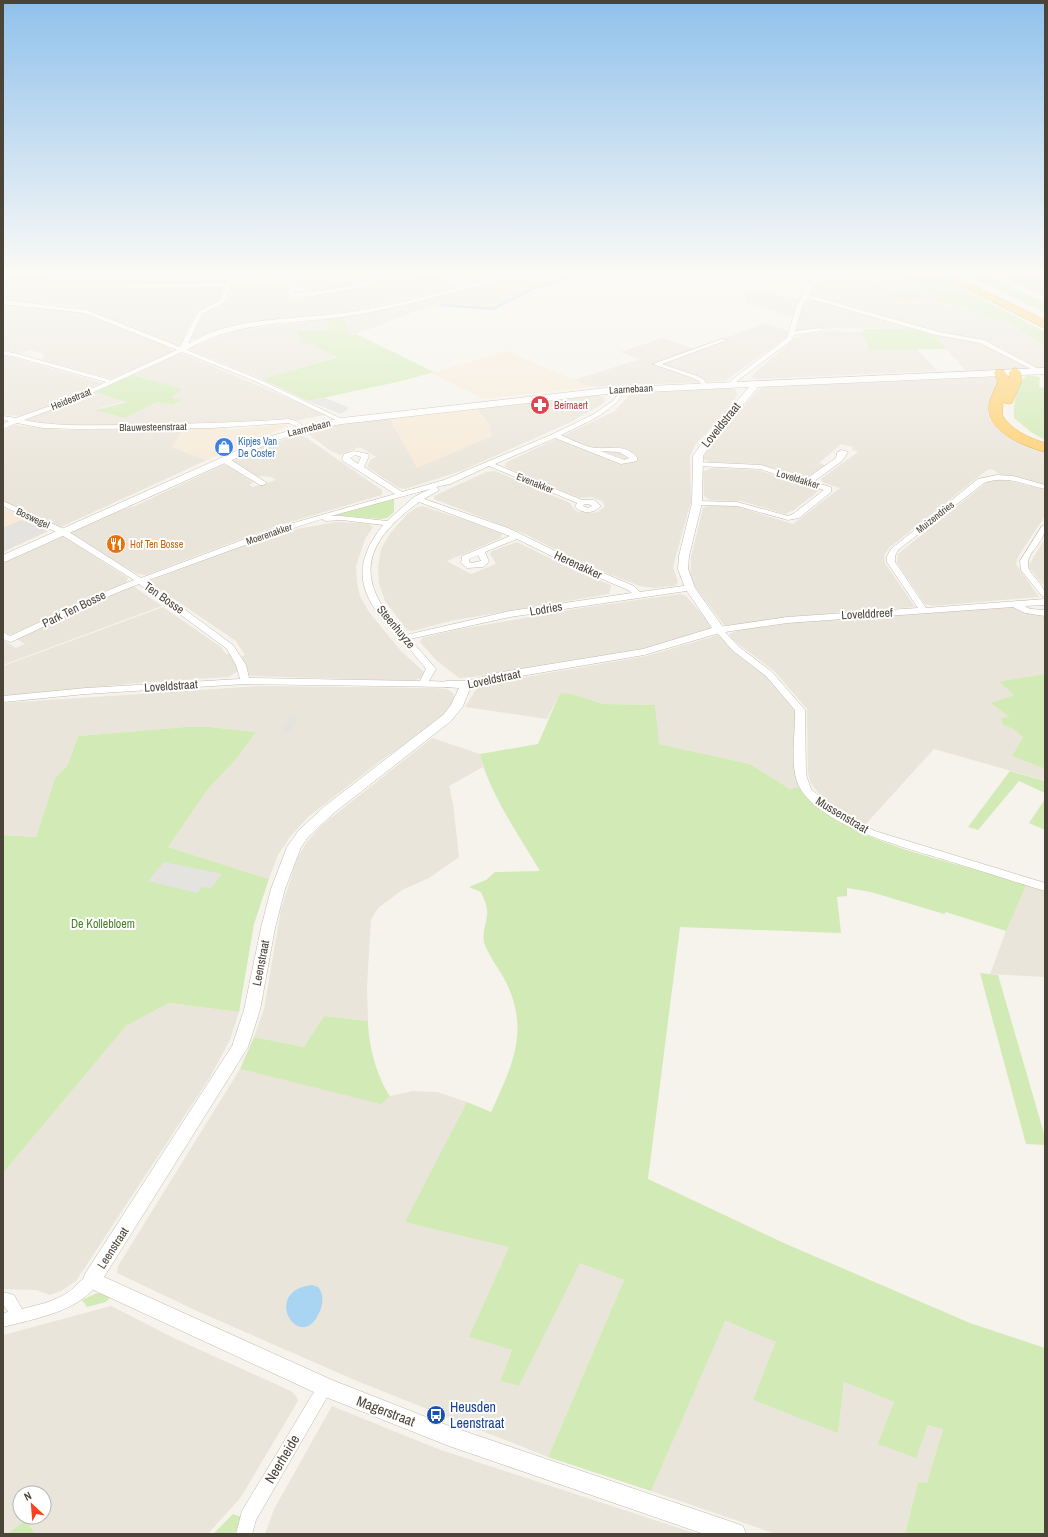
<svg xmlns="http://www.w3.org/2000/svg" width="1048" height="1537" font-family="'Archivo Narrow',sans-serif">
	<rect width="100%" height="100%" fill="#f6f3ec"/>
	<path fill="#eae5da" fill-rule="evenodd" d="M57,272H229L224,284L123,285L122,287L127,289L223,288L220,302L197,310L179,347L88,310L69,305L3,301V281L36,284Z
		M237,272H285L286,273L283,277L274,279L237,280L234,279Z
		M300,272H366V280L358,285L322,291H312L289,281L291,278Z
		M376,272H409L422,285L446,281L453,287L354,311L277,320L198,339H191L204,313L227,301L232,285L235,283H278L288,287L285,294L290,300L377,285Z
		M444,272H516L463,285Z
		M534,272H586L536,287L495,307L496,309L432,305L356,334L350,335L343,317L388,308Z
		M691,272H736L717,280Z
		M843,272H886L923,286L894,291L871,286V292H884L888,295L923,297L926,294L939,298L934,301L979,312L991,319H1005L1045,346V367L1038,368L986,340L943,334L811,294L817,282Z
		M753,290L800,300L794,314L789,316L746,302V297Z
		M811,300H814L914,329L835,328L797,331L801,307L805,301Z
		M3,304L81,311L158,342L174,351L115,377L109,378L42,360L45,354L30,350L22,353L3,350Z
		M325,319L330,331L302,344L309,343L339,356L262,379L191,350L190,348L238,330Z
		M766,323L788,331L787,337L725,381L590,387L574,380L640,359L620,352L663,338L695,349Z
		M833,331L862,332L869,350L917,349L937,371L757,379L752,378L753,374L796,338L804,335Z
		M934,335L979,342L1028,368L965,370Z
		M179,354H183L276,393L325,415L299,420L289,418L218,423L87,426L60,425L24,421L27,417L95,392L127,401L96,409L125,418L157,402L172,405L181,400L172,398V395L182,389L133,375Z
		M3,355H4L102,383L65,400L22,416L3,415Z
		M992,376L1000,379L991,400L988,412L990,420L997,427L1011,437L1045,452V485L999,474L992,469L987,470L889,548L884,555L885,563L915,607L842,612L730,626L724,625L695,587L690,574L691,557L703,508L711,505L735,506L793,524L840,488L822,482L821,479L858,452L852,450L853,447L841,444L819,463L825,465L811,475L806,477L757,464L710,462L703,459L708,448L757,391L764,387Z
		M727,388L736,390L737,396L727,412L696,444L690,456L691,501L673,567L678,582L674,586L654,588L640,586L586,565L525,534L434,499V496L486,472L495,471L570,503L573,508L578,512L591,513L598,512L605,506L602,501L591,497L580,498L505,467V463L615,411L632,392Z
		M599,395L605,398L604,403L571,422L461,471L405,489L399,488L367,467L371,459L376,457L360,447L340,455L331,451L305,432L346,423L389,418L492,436L488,428H491L477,408Z
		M14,425L64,430L184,429L172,447L207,460L61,527L3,502V431Z
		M301,434L382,490V495L273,527L146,575L138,574L108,558L69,533L118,511L135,506L225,464L253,482L249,485L253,487L276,480L271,477L257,476L232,461L259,448Z
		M711,468L757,470L816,487L821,489L794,510L785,514L741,501L710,500L704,496L703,472Z
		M1000,479L1045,489V516L1019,555L1016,564L1039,597L932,606L925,604L897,563L898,554L987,482Z
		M422,506L474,523L502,534L501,538L447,561L471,574L496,564L490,554L492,551L517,542L578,572L611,585L609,594L450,621L413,631L407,630L385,601L379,584L378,567L381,549L389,535L407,514L416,508Z
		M336,522L358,523L369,524L373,527L365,539L356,566L357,582L360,596L369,612L401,651L424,672V675L421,678L413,681L250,676L240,657L245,655L236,641L150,583L152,580L241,546L297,529Z
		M63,536L128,578L126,583L99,593L81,604L13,634H9L3,631V563Z
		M1045,538V587L1031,570L1029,565Z
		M133,586L162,606L3,665V640L16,648L25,644L18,640L20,637L87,607L105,596Z
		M680,594L686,596L713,627L700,633L643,650L472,677L459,678L436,660L420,642L422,638L455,630L581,608Z
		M1024,606L1045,612V674L1000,683L1014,695L990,703L1011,717L1003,725L1013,729L1023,737L1012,756L1045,769V778L1043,780L934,749L864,826L836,810L823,799L810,782L808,772L807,709L775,672L733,640L729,634L742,629L773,624Z
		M163,607L221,647L226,654H230L238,671L229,677L138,683L3,696V666Z
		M718,635L769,679L792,706L796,716L795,769L799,787L790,789L750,764L658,744L655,705L604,704L571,694L560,693L547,719L465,707L479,685L647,656Z
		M259,686L435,688L447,689L453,693L455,698L452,705L437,723L383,759L308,817L290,837L278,855L269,879L168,847L208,789L238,757L256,732L210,727H185L78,736L67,766L55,778L36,837L3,835V703Z
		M432,738L480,754L483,767L449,786L453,803L459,857L429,878L402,890L378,908L371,920L367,986L368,1021L324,1016L304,1047L254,1037L264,1009L281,909L297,859L306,843L322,825Z
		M1027,884L1045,891V977L990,974L1006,931Z
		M169,1003L239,1012L230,1040L210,1077L76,1281L61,1291L50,1295L36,1290L3,1289V1173L126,1026Z
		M240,1069L381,1103L390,1096L413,1091L437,1092L467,1102L450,1136L509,1247L470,1337L512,1350L500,1381L519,1386L580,1262L624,1280L548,1457L357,1381L197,1311L117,1273L118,1266Z
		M111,1306L176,1339L291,1391L296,1396L298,1401L241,1497L208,1534H35L26,1520L7,1534H3V1335ZM20,1493H44V1517H20Z
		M724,1321L777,1342L753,1400L838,1432L844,1382L894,1402L915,1458L928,1425L943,1429L927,1484L918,1482L905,1534H776L651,1491Z
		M332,1406L438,1449L697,1534H265L274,1509Z"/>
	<path fill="#f7ead8" d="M506,351L590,387L484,399L431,373Z
		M477,408L491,428L488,429L492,436L417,468L389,418Z
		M284,424L288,426L207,460L172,447L184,429L225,428L227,430Z
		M3,508L51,530L3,552Z"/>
	<path fill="#d2eab5" d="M3,272H57L36,284L3,281Z
		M409,272H433L446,281L422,285Z
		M886,272H931L1045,332V346L1005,319L995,320L965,307L933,301L939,297L926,294C912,305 897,302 883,292L867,291L871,286L894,291L922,286Z
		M961,272H979L1045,303V313Z
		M990,272L1045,280V297Z
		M343,317L350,335L356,334L434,372L402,381L308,401L262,379L338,357L309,343L302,344L297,331H330L325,319Z
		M864,329H914L934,335L946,349L869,350L862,332Z
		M133,375L183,389L172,396V398L182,400L172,405L157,402L125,418L95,410L127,402L95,392Z
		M1028,375L1040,377L1039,387L1045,388V440L1031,432L1014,418C1013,406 1016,381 1028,375Z
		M394,498V512L387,518L381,519L333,515Z
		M1045,674V769L1012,756L1023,737L1013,729L1003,725L1001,718L1010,717L990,703L1014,695L999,682Z
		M560,693L571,694L604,704L655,705L659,744L750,764L790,789L799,787C836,830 891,846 944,861C971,869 999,877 1027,884L1006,931L946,912L944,914L871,892L847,888V896L837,897L841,933L680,927L648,1179L786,1244L970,1323L1045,1348V1534H905L918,1482L927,1483L943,1429L928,1425L916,1458L878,1444L894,1402L844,1382L838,1433L753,1400L776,1342L725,1321L651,1491L548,1457L624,1280L580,1263L519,1386L500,1381L512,1350L469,1337L509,1247L405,1222L467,1102L491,1112C512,1066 530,1032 506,982C500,970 490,958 485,945C481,935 486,925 487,915C488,907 484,899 481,892L469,887L486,880L495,872L540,871C520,837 488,791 480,754L538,744Z
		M185,727H210L256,732L238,757L208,789L168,847L269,879L254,924L239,1012L169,1003L126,1026L3,1173V835L36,837L55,778L67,766L78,736Z
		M1010,771L1045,781V793L1019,781L978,830L968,827Z
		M1045,799V830L1029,823Z
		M980,973L998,975L1045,1137V1145L1026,1144Z
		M324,1016L368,1021C368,1043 377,1078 390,1096L381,1104L240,1069L254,1037L304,1047Z
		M97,1293L111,1296L106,1302L87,1307L82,1300Z
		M233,1514L241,1517L235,1534H213Z
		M26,1520L35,1534H7Z"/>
	<path fill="#e5e3e0" d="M325,398L348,407L347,410L341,414L308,401Z
		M21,520L48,531L3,552V528Z
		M290,716L299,718L289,733L281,732Z
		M164,862L222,874L211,888L202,887L197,893L148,881Z"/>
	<path fill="#a9d4f2" d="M312,1285L318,1287C324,1294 323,1303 320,1311C301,1357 259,1291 312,1285Z"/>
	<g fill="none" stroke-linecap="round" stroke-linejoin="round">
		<path stroke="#a9d4f2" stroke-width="2" d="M441,305L493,309L536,287L584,272"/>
		<defs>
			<path id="minor" d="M230,272H236L233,279H280L291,272H298L285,281L314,292L365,283L368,280V272H374V281L367,286L313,296L292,297L287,293L291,287L280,283H232L224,303L202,314L188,344C233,316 292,320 343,313C381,308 419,298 457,288L435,272H442L462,287L518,272H528C518,278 483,285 470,288C428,299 385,311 342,317C290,324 234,321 187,350L261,380L344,420V422H340L257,382L182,352L74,401L24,420C57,427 90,425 124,425C179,424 234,423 289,419L296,421L308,429L303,430L289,423L212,428L77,429L43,428L17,423L3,429V424L9,421L3,420V416L16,418L70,399L106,382L12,356L3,355V351L14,353L111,380L177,350L84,313L3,304V300L87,310L180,347L198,312L219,301L225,287L130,288L127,286L130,284L226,283ZM295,289L305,293H293Z
				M831,272H839C826,281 816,278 809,295L939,332L984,340L1042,371L1037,372L980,343L936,335L807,298L802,307L795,331L820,328L823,330L822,331L794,335L792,340L737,381L736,386H732L730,382L733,379L787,338L796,307L807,286L817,278Z
				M722,339L727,340L662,364L697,376L703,379L708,386L707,387H703L699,381L693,378L653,364Z
				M621,389L626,390C611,414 585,423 561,435C570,439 580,444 590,447C606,451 623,442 637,457V461L621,464L555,438L495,464L582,500H594L601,506C594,514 582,514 575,507L577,503L489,466L450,484L436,487L439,489L438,491L424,499L508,528L582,564L634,586L640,592L690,585L693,586V590L510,617L410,639L436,669L429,681L452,682L454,684L452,686L449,687L245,684L86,694L3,702V696L86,688L240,679L236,665L227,649L139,584C96,600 55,622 13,641L10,642L3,639V632L10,636C52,617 92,596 134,580L60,534L3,506V501L66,530L141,578L272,529L395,494L343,461L342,459L344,454L354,451L368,454L369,456L364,467L402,492L444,480L553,434L594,414L614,400ZM601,451L619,452L629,458L624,460ZM355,455L361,457L358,464L350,458ZM430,489L414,497L387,521L342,516H331ZM419,502L510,536L462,556L461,563L467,568L483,567L489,562L485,552L517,539L576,568L628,590L632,593L510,611L406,635C354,582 360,545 419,502ZM584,504H589L592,506L588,508L583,506ZM322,519L326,521L342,520L383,525C331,591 390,620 426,669L420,681L249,678L246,665L233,645L146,581L278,533ZM478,555L481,561L471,563L469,562V559Z
				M841,450L848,452L842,461L813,482L831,487V492L799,518L788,520L737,506L697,505L693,503L697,501L737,502L788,516L793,514L824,490L760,469L697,466L693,464L697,462L761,465L806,479L836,458L837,453Z
				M222,458H228L267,483L263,485H260L222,462Z
				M997,475L1013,476L1045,485V489C1025,484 1004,475 984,483L898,550L895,556V562L926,608L1045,599V605L1025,606L1030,609L1045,610V616L1025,613L1013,607L787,623L725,632L738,646L772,672L805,710L806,775L811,789L826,803L847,817L875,831L1045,883V891C1015,882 985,872 955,863C912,849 820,828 799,786C789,767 796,732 795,710L766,676L732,650L715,630L719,627L787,617L918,608L887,562V556L891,549L978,479Z
				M1042,526H1045C1045,543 1030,549 1028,562C1026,575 1045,581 1045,597L1042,596L1021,570L1020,561Z
				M92,1274L97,1276L99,1280C84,1311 33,1319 3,1327V1313L8,1312L3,1304V1292L14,1295L22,1309C38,1305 53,1302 67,1293C76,1287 82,1277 92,1274Z
				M325,1380L330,1382L333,1387L330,1392L256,1520L252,1534H236L242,1511L320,1382Z"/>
			<path id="tertiary" d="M1045,368V374L758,387L711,444L703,456L702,503L689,556L688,569L695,588L725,630L723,632L644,655L498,680L473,688L469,691L463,706L451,721L335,812L309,836L301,847L285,889L275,928L260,1010L248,1047L104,1277L332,1380L449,1426L735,1523L743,1526L746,1534H704L449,1446L318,1394L85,1286L83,1280L85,1274L232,1046L244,1010L261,928L271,889L287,847L299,830L325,806L443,715L451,705L459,688L445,687L443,684L445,681H468L496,673L643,649L712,628L685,588L678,569L679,556L692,503L693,456L704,440L749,387L606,394L342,424L314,429L274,441L7,561L3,562V555L268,437L309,425L342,418L606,388Z"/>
			<path id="motorway" d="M934,272H947L1045,320V328Z
				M996,272H1021L1045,276V282L1001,275Z
				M1015,368L1021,372V382L1012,403L1008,404L1003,402L1002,415C1011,430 1029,438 1045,443V452C1026,447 988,432 989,408C989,399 995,390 998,381L994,373L996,370H1004L1009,378V372Z"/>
		</defs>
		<use href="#minor" stroke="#c2bbae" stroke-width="1"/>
		<use href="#tertiary" stroke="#c2bbae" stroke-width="1"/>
		<use href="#motorway" stroke="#e0a43c" stroke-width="1"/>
		<use href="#minor" fill="#fff" fill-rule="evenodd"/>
		<use href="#tertiary" fill="#fff" fill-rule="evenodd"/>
		<use href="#motorway" fill="#ffcf6e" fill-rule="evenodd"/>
	</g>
	<linearGradient id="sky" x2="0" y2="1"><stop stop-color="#8fc1ec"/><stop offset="0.56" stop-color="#fbfaf6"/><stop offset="1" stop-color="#fbfaf6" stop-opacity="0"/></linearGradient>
	<rect width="1048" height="487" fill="url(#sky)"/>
	<defs>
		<symbol id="pharmacy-disc" viewBox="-11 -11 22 22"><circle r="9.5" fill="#e0444e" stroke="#fff"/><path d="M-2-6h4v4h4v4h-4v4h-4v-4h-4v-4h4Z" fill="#fff"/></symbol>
		<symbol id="shop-disc" viewBox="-11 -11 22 22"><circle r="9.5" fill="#3f7fe0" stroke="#fff"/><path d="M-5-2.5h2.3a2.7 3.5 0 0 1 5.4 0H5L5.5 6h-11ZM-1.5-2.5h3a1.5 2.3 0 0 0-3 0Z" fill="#fff"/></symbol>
		<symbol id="restaurant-disc" viewBox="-11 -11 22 22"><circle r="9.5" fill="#e8710a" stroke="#fff"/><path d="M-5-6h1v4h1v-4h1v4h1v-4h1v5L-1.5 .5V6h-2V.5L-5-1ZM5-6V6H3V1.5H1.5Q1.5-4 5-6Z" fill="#fff"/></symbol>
		<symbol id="bus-disc" viewBox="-11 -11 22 22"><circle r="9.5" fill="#1a4fb4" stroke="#fff"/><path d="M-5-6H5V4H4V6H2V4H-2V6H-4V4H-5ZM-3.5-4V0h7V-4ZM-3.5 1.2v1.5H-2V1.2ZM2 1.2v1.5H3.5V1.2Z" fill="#fff"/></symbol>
	</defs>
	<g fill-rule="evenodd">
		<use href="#pharmacy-disc" x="529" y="394" width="22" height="22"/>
		<use href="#shop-disc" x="213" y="436" width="22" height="22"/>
		<use href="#restaurant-disc" x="105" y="533" width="22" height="22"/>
		<use href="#bus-disc" x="425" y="1404" width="22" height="22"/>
	</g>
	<g text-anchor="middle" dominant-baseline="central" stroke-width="4" stroke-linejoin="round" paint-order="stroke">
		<g font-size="10" fill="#4b4439" stroke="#fff">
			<text transform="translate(631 389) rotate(-3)">Laarnebaan</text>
			<text transform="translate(71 399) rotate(-22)">Heidestraat</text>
			<text transform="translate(153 427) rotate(-1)">Blauwesteenstraat</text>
			<text transform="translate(309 428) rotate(-14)">Laarnebaan</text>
			<text transform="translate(798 479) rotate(17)">Loveldakker</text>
			<text transform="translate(535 483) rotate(22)">Evenakker</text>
			<text transform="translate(935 517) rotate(-38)">Muizendries</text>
			<text transform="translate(33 518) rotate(25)">Boswegel</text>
			<text transform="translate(269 534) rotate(-19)">Moerenakker</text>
		</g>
		<g font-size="10" fill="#be3a42" stroke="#fff" text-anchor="start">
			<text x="554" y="405">Beirnaert</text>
		</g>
		<g font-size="10" fill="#366cbe" stroke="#fff" text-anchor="start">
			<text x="238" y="441">Kipjes Van<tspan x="238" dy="12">De Coster</tspan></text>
		</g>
		<g font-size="10" fill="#c56008" stroke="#fff" text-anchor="start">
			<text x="130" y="544">Hof Ten Bosse</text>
		</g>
		<g font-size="12" fill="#4b4439" stroke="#fff">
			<text transform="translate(721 425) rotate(-51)">Loveldstraat</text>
			<text transform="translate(578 565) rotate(25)">Herenakker</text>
			<text transform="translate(164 598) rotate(35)">Ten Bosse</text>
			<text transform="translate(74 609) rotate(-26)">Park Ten Bosse</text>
			<text transform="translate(546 609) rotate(-10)">Lodries</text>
			<text transform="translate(867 614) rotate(-3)">Lovelddreef</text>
			<text transform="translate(396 627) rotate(50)">Steenhuyze</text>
			<text transform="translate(494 679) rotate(-12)">Loveldstraat</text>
			<text transform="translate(171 686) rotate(-4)">Loveldstraat</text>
			<text transform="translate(842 815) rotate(31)">Mussenstraat</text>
			<text transform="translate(261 963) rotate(-79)">Leenstraat</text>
			<text transform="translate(113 1248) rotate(-57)">Leenstraat</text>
		</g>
		<g font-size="12" fill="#4a7f2a" stroke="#fff">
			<text x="103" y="924">De Kollebloem</text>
		</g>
		<g font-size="14" fill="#164399" stroke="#fff" text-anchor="start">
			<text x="450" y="1407">Heusden<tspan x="450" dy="16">Leenstraat</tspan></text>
		</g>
		<g font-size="14" fill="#4b4439" stroke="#fff">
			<text transform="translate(386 1411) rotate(21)">Magerstraat</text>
			<text transform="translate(282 1459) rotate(-59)">Neerheide</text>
		</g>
	</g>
	<rect width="1048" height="1537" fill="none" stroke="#4b4439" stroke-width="8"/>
	<g transform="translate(32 1505) rotate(334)"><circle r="19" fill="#ffffff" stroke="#b7b4b0"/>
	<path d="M0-3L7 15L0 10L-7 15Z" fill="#fc3f1d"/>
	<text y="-6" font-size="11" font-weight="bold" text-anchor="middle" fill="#4b4439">N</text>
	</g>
</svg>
